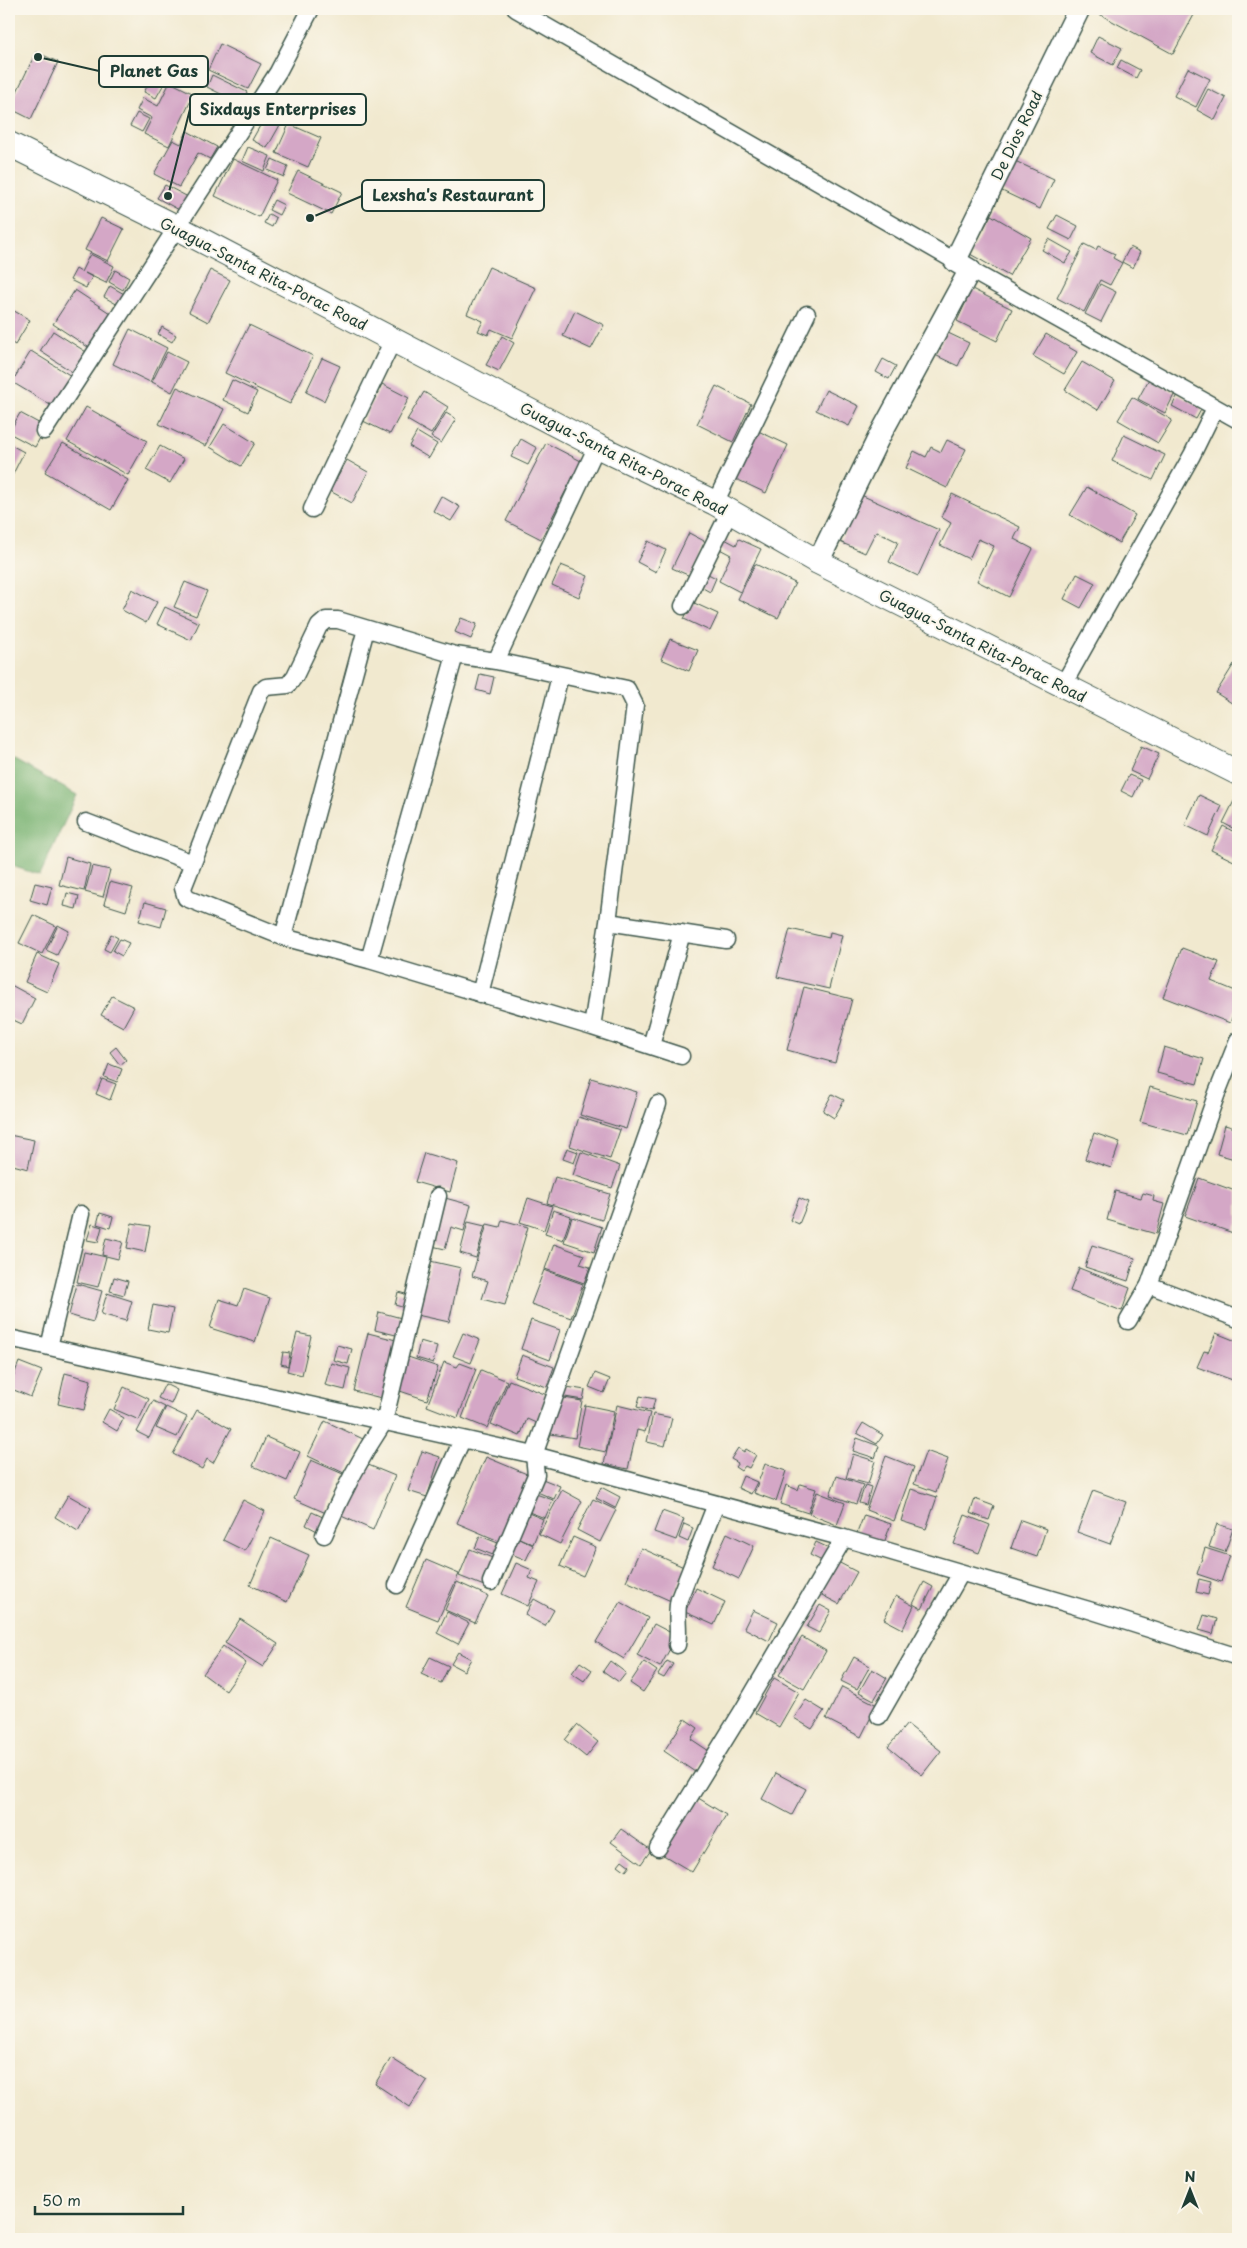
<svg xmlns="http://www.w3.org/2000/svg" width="1247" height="2248" font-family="'Playpen Sans',sans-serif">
	<rect width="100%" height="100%" fill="#fbf7ec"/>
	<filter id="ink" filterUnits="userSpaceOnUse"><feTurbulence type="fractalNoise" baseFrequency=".02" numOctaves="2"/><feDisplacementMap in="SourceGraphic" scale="10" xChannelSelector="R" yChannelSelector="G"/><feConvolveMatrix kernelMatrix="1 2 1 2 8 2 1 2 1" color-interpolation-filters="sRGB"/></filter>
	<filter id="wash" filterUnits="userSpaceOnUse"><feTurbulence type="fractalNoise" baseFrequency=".0096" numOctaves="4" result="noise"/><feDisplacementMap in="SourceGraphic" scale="20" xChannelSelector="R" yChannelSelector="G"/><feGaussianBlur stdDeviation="1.12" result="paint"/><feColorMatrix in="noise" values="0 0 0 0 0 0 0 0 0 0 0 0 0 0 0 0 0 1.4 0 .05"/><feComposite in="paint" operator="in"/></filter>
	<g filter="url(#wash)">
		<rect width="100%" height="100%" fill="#f1e9cf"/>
		<path fill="#7ab473" stroke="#4c7854" d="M9,757L77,795L40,875L15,867L9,861Z"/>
		<g id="blocks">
			<path fill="#d4a7c6" d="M1090,9H1187L1195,13L1173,54Z
				M1098,36L1122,48L1113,65L1090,53Z
				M220,44L261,64L248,89L208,70Z
				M36,52L58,62L31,119L9,108Z
				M1121,60L1140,70L1136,78L1117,68Z
				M1188,68L1210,79L1196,107L1174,96Z
				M212,75L247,92L241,104L207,87Z
				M153,76L165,82L156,98L144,92Z
				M170,82L194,94L169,146L144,134L152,118L137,110L143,98L158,106Z
				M1208,89L1226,98L1215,120L1197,110Z
				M137,113L149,119L142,132L130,126Z
				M265,117L280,125L267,148L252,140Z
				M289,124L321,138L308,167L276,153Z
				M187,131L217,147L210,159L198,153L179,187L154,174L173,140L181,144Z
				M248,147L270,156L264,171L242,161Z
				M233,159L277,180L259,217L215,196Z
				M272,159L288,166L284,177L267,170Z
				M1015,161L1054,179L1040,209L1000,190Z
				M298,171L342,192L331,214L287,193Z
				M165,185L190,198L183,212L157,198Z
				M274,200L284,205L279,215L269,210Z
				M269,214L276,218L272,227L264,223Z
				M991,215L1031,238L1009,276L970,254Z
				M1057,215L1078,226L1071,240L1049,229Z
				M101,218L124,229L108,261L85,250Z
				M1049,239L1072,252L1065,263L1042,250Z
				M1084,244L1096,250L1098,246L1115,254L1113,258L1122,263L1110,285L1100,280L1084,312L1057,298Z
				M1130,247L1140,252L1133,268L1122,262Z
				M90,254L114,266L106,283L85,273L92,277L86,288L70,280L76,269L81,272Z
				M489,267L536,288L512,338L491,329L488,335L478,331L483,321L467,314Z
				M115,270L129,278L123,290L109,282Z
				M210,270L230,280L208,322L189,312Z
				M1100,284L1116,292L1101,322L1085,314Z
				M110,286L126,295L120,306L104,297Z
				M972,289L1012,309L997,341L957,321Z
				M75,290L116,317L94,351L53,324Z
				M9,308L30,320L15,345L9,341Z
				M575,311L604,325L591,349L563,336Z
				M249,325L313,356L290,404L225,373Z
				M162,327L176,335L172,342L158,334Z
				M130,329L167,348L150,382L113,364Z
				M53,331L91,355L77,375L40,351Z
				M946,332L969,343L958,366L935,355Z
				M1046,334L1077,352L1064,374L1033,356Z
				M502,336L514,343L499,371L486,365Z
				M31,351L76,379L57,409L12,382Z
				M167,352L187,362L172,392L152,382Z
				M322,358L340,366L324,401L306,392Z
				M883,359L896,366L889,379L876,372Z
				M1082,362L1115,381L1098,410L1065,390Z
				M1149,379L1175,393L1165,413L1138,399Z
				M232,380L257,392L248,412L223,400Z
				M382,384L409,398L390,434L363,421Z
				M716,386L751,404L733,442L697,424Z
				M177,387L224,409L206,446L159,424Z
				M826,390L859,406L849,426L816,410Z
				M424,392L448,407L431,434L407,420Z
				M1178,395L1202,408L1196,419L1172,406Z
				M1132,397L1172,420L1158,443L1118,420Z
				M86,407L147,441L128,475L67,441Z
				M20,413L46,427L35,447L9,433Z
				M446,413L456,419L441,443L431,437Z
				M224,424L255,443L241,466L210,447Z
				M756,430L788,445L766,493L734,478Z
				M417,432L437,444L429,458L409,446Z
				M1124,435L1165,455L1153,480L1112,461Z
				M521,439L537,448L528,465L511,457Z
				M947,440L966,449L947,488L906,468L914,451L926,457L931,447L941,452Z
				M63,443L128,480L111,510L45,472Z
				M546,443L581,461L541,539L506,521Z
				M9,444L24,452L12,476L9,474Z
				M160,446L184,459L170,483L146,470Z
				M347,460L368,472L352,503L330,491Z
				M1087,487L1135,515L1119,543L1070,515Z
				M952,494L1020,527L1014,539L1033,549L1009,597L977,581L994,546L978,539L969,559L940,545L951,523L941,517Z
				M861,495L939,530L918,576L889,562L898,542L876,531L865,553L840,542Z
				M441,496L460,507L451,521L433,511Z
				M689,533L706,542L690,576L672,568Z
				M719,536L736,545L739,539L761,549L740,592L719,581L731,555L714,546Z
				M648,541L666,550L656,572L637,562Z
				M755,564L795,583L778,618L738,599Z
				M561,565L588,576L579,597L552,585Z
				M708,574L716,578L710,592L701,587Z
				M1077,574L1095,583L1081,608L1064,599Z
				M185,582L207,591L196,616L174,607Z
				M132,589L157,602L146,623L122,610Z
				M692,602L718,614L710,631L684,619Z
				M165,607L199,623L191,640L157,624Z
				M461,618L477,624L471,639L455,632Z
				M670,639L698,650L689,671L661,659Z
				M1234,664L1238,666V707L1216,693Z
				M480,674L494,677L490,694L476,690Z
				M1141,746L1159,754L1147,779L1130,771Z
				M1129,775L1141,780L1133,797L1121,791Z
				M1199,795L1222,806L1208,836L1185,825Z
				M1234,801L1238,803V831L1223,823Z
				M1223,826L1238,834V863L1211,850Z
				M66,857L90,864L84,891L59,885Z
				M92,866L110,870L103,897L85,892Z
				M110,882L133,888L126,911L104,904Z
				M35,883L52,887L47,905L30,900Z
				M67,893L79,896L76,909L64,906Z
				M145,902L166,908L161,927L139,921Z
				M33,915L56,926L42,954L19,943Z
				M58,925L69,931L57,955L46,950Z
				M790,929L829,938L830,932L842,935L829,989L777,977Z
				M111,934L118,938L110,952L104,949Z
				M120,939L129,943L122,956L113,951Z
				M1182,948L1219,962L1211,981L1238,992V1002L1230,1023L1163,997Z
				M37,954L59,964L47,992L25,982Z
				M11,985L35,998L22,1024L9,1018V989Z
				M804,987L852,999L835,1063L787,1050Z
				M112,996L134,1007L123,1027L101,1015Z
				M116,1047L126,1060L120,1065L110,1052Z
				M1164,1047L1204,1059L1197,1084L1157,1073Z
				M109,1064L122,1069L117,1082L104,1077Z
				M591,1078L637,1092L626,1129L580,1115Z
				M102,1079L116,1084L110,1100L96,1094Z
				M1150,1087L1197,1101L1187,1135L1140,1122Z
				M832,1094L844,1100L834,1118L823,1111Z
				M579,1117L620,1130L610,1159L570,1146Z
				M1225,1125L1238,1129V1160L1217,1154Z
				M1094,1133L1120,1142L1111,1168L1085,1159Z
				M9,1135L34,1140L28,1169L9,1164Z
				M567,1148L578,1152L574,1163L563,1159Z
				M581,1152L620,1166L612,1188L573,1175Z
				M424,1153L458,1163L450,1192L415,1182Z
				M555,1177L610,1194L602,1220L547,1203Z
				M1199,1178L1238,1192V1220L1233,1233L1185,1216Z
				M1115,1191L1141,1198L1143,1193L1154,1196L1153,1201L1164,1204L1156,1234L1107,1220Z
				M445,1198L471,1205L464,1231L451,1227L445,1249L432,1246Z
				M528,1198L552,1206L544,1230L520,1222Z
				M799,1198L808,1202L799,1224L790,1220Z
				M553,1210L571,1216L563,1240L545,1234Z
				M100,1213L113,1217L110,1228L97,1224Z
				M572,1217L602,1227L594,1252L564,1242Z
				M502,1220L528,1227L505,1305L482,1299L488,1281L472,1276L487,1224L500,1227Z
				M468,1222L485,1226L476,1258L460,1253Z
				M132,1223L150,1226L145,1252L127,1248Z
				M92,1224L102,1227L98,1242L87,1240Z
				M106,1238L123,1242L118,1259L102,1255Z
				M554,1244L584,1255L580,1264L590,1267L584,1283L545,1269Z
				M1092,1245L1135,1258L1128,1281L1085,1267Z
				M84,1252L106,1257L98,1287L77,1282Z
				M430,1261L461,1268L449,1322L417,1315Z
				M1079,1268L1130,1288L1122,1311L1070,1291Z
				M544,1270L583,1284L571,1318L531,1304Z
				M114,1277L128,1281L124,1295L110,1291Z
				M77,1284L102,1291L93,1322L69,1315Z
				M244,1289L270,1298L255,1342L210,1328L219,1299L238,1305Z
				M398,1292L409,1295L405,1308L395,1305Z
				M107,1293L132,1301L126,1321L101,1314Z
				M153,1305L173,1309L168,1333L148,1329Z
				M379,1312L405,1319L400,1336L375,1330Z
				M531,1320L560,1330L550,1360L521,1349Z
				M297,1333L311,1336L302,1375L287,1371Z
				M368,1333L400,1341L385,1399L354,1391Z
				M463,1333L480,1340L471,1363L453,1356Z
				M1216,1333L1236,1341L1238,1334V1382L1197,1367L1204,1351L1208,1352Z
				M420,1341L437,1346L433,1363L416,1358Z
				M337,1345L352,1349L348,1364L333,1360Z
				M283,1352L290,1353L288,1366L281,1364Z
				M522,1355L554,1367L547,1387L514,1376Z
				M408,1357L438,1367L427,1400L397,1390Z
				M19,1362L42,1371L31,1397L9,1388Z
				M444,1362L457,1367L460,1363L476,1369L458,1418L427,1406Z
				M331,1363L350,1368L345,1390L325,1385Z
				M481,1370L507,1381L487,1428L462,1418Z
				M65,1373L91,1380L84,1410L58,1404Z
				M595,1373L610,1379L604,1393L589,1387Z
				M509,1380L547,1395L536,1423L527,1419L520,1436L491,1424Z
				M165,1384L177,1390L171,1404L158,1398Z
				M561,1386L585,1390L583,1400L559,1396Z
				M124,1387L149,1399L139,1420L114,1409Z
				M640,1396L655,1399L652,1411L637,1407Z
				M558,1397L582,1401L575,1438L551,1434Z
				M153,1401L165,1407L149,1438L137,1432Z
				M585,1405L614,1411L606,1452L577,1446Z
				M617,1405L650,1413L645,1432L637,1430L628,1469L604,1464Z
				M166,1407L187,1417L177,1437L156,1428Z
				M109,1409L124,1418L117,1431L102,1422Z
				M197,1410L231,1429L213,1463L207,1459L202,1469L173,1454Z
				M653,1414L672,1418L665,1446L647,1442Z
				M325,1421L363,1439L346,1474L308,1456Z
				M863,1423L883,1435L877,1444L857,1433Z
				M266,1437L300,1452L287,1481L253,1466Z
				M857,1438L879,1446L875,1458L853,1451Z
				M738,1448L744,1452L746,1449L756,1455L749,1468L745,1466L741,1471L735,1467L738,1463L731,1459Z
				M422,1451L440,1457L427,1497L408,1491Z
				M926,1451L948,1459L936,1492L914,1484Z
				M853,1454L875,1461L868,1484L846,1478Z
				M886,1456L914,1467L894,1521L866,1510Z
				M486,1457L534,1477L506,1544L457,1523Z
				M311,1460L343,1474L326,1513L294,1499Z
				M361,1462L395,1476L373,1530L339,1515Z
				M765,1464L786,1471L776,1501L754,1493Z
				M743,1476L757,1482L751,1494L738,1488Z
				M837,1476L863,1485L856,1504L830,1495Z
				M540,1478L560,1486L554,1499L535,1491Z
				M800,1484L816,1489L808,1513L780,1504L786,1485L798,1490Z
				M865,1485L871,1487L866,1505L859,1503Z
				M601,1487L620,1497L615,1508L596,1498Z
				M911,1489L937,1497L926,1529L901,1521Z
				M562,1490L582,1501L560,1544L539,1534Z
				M1093,1490L1126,1502L1110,1544L1077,1532Z
				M817,1492L845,1503L837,1525L809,1514Z
				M533,1493L553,1500L545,1518L526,1511Z
				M68,1495L91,1508L78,1531L55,1517Z
				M593,1499L616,1510L600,1542L577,1530Z
				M975,1499L994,1506L989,1520L970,1513Z
				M243,1500L265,1511L245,1551L223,1540Z
				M662,1511L684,1519L676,1540L654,1532Z
				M312,1512L325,1518L319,1532L306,1525Z
				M526,1512L543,1519L533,1544L517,1537L533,1545L526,1560L507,1552Z
				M864,1515L891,1524L884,1543L857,1533Z
				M965,1515L990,1525L979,1553L954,1544Z
				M1021,1520L1046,1529L1037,1557L1011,1548Z
				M684,1524L693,1528L688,1542L679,1538Z
				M1217,1524L1233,1529L1225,1552L1209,1547Z
				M1236,1527H1238V1553L1232,1552Z
				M727,1533L754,1546L739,1579L712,1566Z
				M480,1536L503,1545L498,1557L475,1548Z
				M573,1537L596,1547L583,1576L560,1566Z
				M271,1538L309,1555L287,1602L250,1585Z
				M816,1542L831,1549L824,1562L810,1555Z
				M641,1548L686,1568L671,1601L626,1581Z
				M1205,1548L1230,1556L1221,1582L1197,1574Z
				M470,1549L495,1559L484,1586L459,1576Z
				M426,1560L459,1574L438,1620L406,1607Z
				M836,1561L857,1572L839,1604L818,1593Z
				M516,1563L532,1570L529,1578L539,1582L528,1606L502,1594Z
				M1199,1579L1211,1582L1208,1595L1196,1592Z
				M457,1582L488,1596L475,1623L445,1610Z
				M924,1582L933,1587L922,1609L913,1604Z
				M696,1588L725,1602L714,1625L685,1612Z
				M896,1596L914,1606L903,1629L884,1619Z
				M534,1599L554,1610L545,1626L525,1615Z
				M620,1602L648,1618L624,1659L596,1642Z
				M820,1605L831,1611L819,1633L807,1627Z
				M753,1610L778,1622L769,1641L744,1628Z
				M447,1612L469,1623L458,1644L437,1633Z
				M1204,1615L1217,1619L1213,1634L1199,1630Z
				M240,1619L278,1644L263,1667L225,1643Z
				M654,1624L677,1636L660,1667L637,1655Z
				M802,1637L826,1651L804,1689L779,1675Z
				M223,1646L246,1663L226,1691L203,1674Z
				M458,1652L471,1659L464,1671L451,1664Z
				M430,1657L449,1666L441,1683L421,1674Z
				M854,1657L870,1666L857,1689L841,1681Z
				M610,1661L626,1673L619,1682L603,1671Z
				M667,1661L673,1664L664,1678L658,1675Z
				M580,1662L592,1670L584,1681L572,1673Z
				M644,1662L657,1671L643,1692L630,1683Z
				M872,1669L887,1678L874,1700L859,1692Z
				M774,1678L799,1692L779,1727L755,1713Z
				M842,1687L877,1705L861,1737L826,1719Z
				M806,1700L824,1711L812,1729L794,1718Z
				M685,1719L698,1728L691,1739L709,1751L695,1772L664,1751Z
				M907,1724L941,1751L922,1775L888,1747Z
				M577,1725L598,1742L586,1757L565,1740Z
				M776,1773L806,1789L792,1815L762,1799Z
				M695,1796L726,1815L692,1872L660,1853Z
				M621,1829L651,1850L641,1864L611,1842Z
				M622,1860L630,1866L626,1871L618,1865Z
				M391,2058L427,2081L410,2107L375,2084Z"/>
		</g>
	</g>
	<g filter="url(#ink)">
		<use href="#blocks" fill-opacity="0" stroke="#3e574b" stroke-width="1"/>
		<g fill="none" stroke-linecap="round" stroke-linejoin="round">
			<defs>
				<path id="minor" d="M516,9L955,261
					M970,270L1238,420
					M44,431L278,72L311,9
					M715,503L807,314
					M312,509L393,340
					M683,606L730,511
					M496,661L597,446
					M1063,685L1192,455L1215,408
					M86,822L193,863
					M608,922L726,940
					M283,937L366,629
					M369,960L455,655
					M480,994L560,676
					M592,1027L608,922L635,705L627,689L496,661L455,655L338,620H326L319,626L295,676L288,685L266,687L261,691L183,888L186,898L283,937L369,960L592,1027L681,1056
					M651,1046L682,933
					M1149,1285L1238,1319
					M1128,1321L1149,1285L1217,1093L1238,1040
					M9,1338L534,1455L844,1538L1089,1610L1238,1657
					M49,1347L81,1214
					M324,1535C341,1495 360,1458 384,1422L438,1196
					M491,1582L536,1475L534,1455L658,1104
					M397,1585L462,1440
					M677,1645C680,1629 675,1614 679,1599L716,1504
					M879,1716L961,1573
					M658,1848L743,1710L844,1538"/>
				<path id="tertiary" d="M818,562L879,437L970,270L955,261L1079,9"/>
				<path id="secondary" d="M9,144L178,228L597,446L715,503L818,562L1238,773"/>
			</defs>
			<use href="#minor" stroke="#3e574b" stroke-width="19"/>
			<use href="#tertiary" stroke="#3e574b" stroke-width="24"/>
			<use href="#secondary" stroke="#3e574b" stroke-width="26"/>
			<use href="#minor" stroke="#fff" stroke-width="16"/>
			<use href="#tertiary" stroke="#fff" stroke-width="21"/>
			<use href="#secondary" stroke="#fff" stroke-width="24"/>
		</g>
	</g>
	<g text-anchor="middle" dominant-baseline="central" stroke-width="4" stroke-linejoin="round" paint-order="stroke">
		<g font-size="15" fill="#1f3d34" stroke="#fbf7ec">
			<text transform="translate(1016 135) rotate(-64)">De Dios Road</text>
			<text transform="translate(264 273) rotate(27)">Guagua-Santa Rita-Porac Road</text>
			<text transform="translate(624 458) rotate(27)">Guagua-Santa Rita-Porac Road</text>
			<text transform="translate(983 645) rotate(27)">Guagua-Santa Rita-Porac Road</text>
		</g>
	</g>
	<path fill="none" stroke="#1f3d34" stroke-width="2" d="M38 57L99 71M168 196L190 109M310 218L362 196"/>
	<g fill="#1f3d34" stroke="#fbf7ec" stroke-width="2">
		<circle cx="38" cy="57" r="5"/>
		<circle cx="168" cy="196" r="5"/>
		<circle cx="310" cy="218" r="5"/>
	</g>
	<g fill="#fbf7ec" stroke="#1f3d34" stroke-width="2">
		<rect x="99" y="56" width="109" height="31" rx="5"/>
		<rect x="190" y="94" width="176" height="31" rx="5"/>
		<rect x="362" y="180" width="182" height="31" rx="5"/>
	</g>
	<g font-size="16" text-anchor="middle" font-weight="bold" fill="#1f3d34">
		<text x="154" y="77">Planet Gas</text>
		<text x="278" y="115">Sixdays Enterprises</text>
		<text x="453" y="201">Lexsha's Restaurant</text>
	</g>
	<rect width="1247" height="2248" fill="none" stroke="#fbf7ec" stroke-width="30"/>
	<g transform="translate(1190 2190)" stroke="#fbf7ec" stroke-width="4" paint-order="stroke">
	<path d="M0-4L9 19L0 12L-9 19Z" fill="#1f3d34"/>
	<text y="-8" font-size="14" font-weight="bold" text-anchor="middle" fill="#1f3d34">N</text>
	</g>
	<path d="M35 2206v8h148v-8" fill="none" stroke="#1f3d34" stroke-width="2.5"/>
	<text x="42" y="2206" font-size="15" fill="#1f3d34" stroke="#fbf7ec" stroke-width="4" paint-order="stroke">50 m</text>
</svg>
